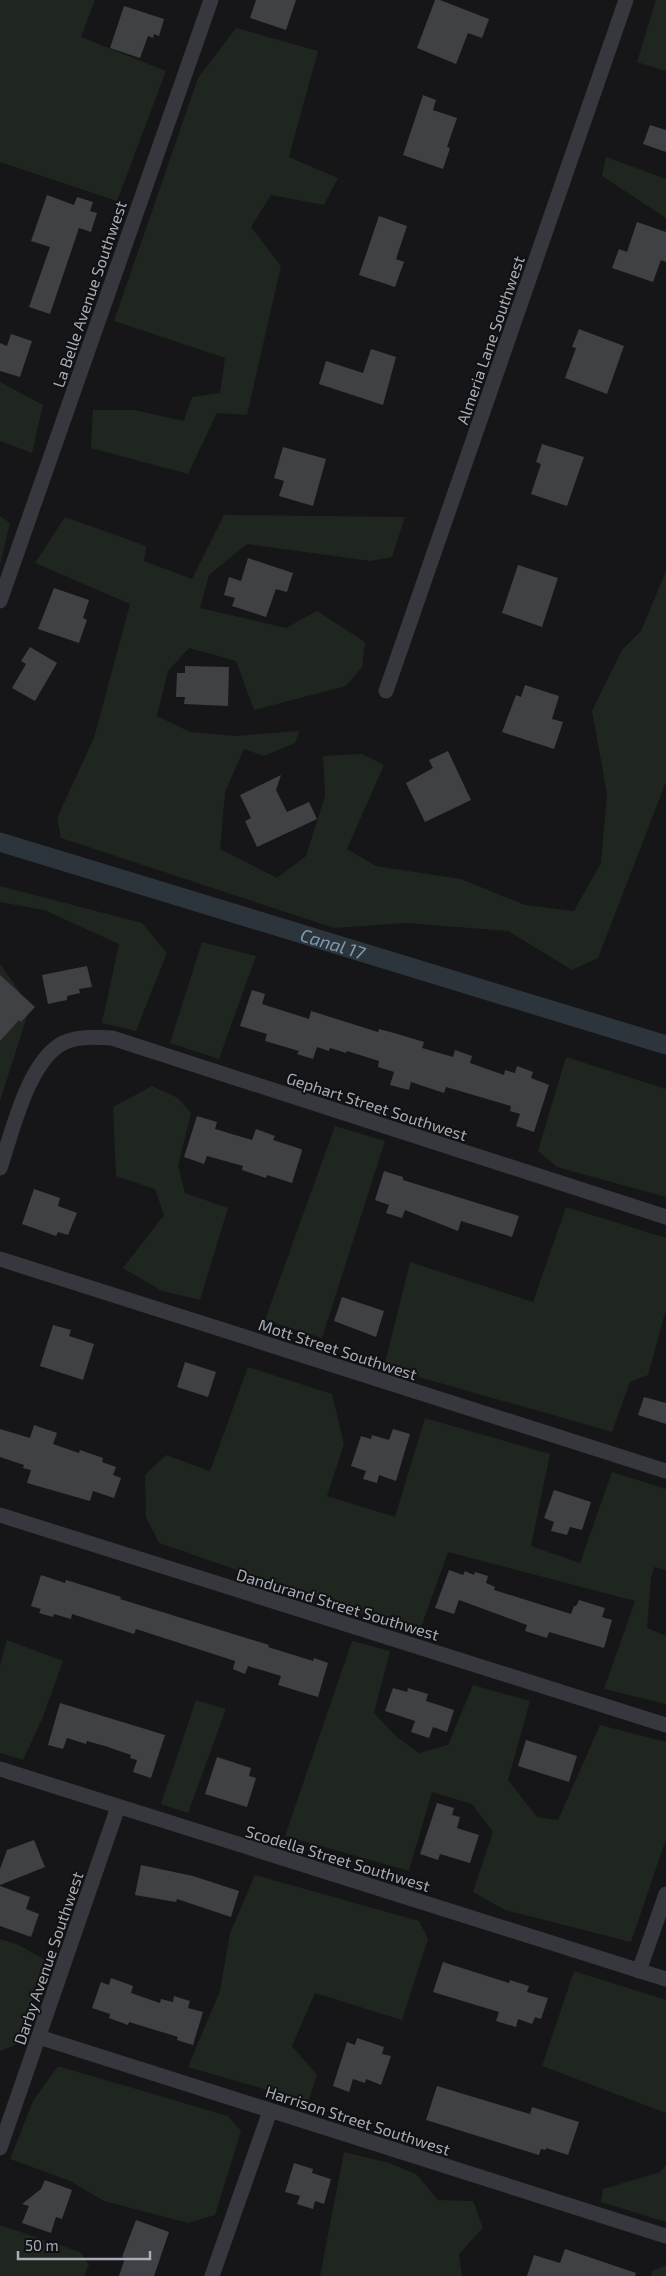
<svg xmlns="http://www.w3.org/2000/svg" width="666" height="2276" font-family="'Exo 2',sans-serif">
	<rect width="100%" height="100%" fill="#161618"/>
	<path fill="#1e261f" d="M0,0H95L81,37L166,71L117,201L0,162Z
		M656,0H666V71L637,62Z
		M236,28L318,51L289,157L338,178L324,205L271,195L251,227L281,266L247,415L217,413L188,474L91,448L93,410H134L184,421L192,397L220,393L225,358L114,321L198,78Z
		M606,157L666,179V218L602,176Z
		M0,382L43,405L32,453L0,441Z
		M224,515L405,517L392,557L370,561L247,544L209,575L200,608L286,628L317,611L365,642L362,667L346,686L254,710L236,661L189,648L168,671L157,716L190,732L236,736L299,731L295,743L264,756L244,749L225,792L220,849L277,878L306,856L325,796L323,756L362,754L384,765L347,849L376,866L461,879L525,905L574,911L601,863L607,794L592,711L622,650L641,631L666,571V782L598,958L572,970L508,931L407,923L334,928L61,838L57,818L94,738L130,604L35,563L65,517L146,546L144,561L192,579Z
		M0,516L10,523L0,565Z
		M0,886L142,923L167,953L136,1031L102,1023L119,944L44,910L0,902Z
		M202,942L256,956L219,1059L170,1043Z
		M0,964L30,1007L0,1101Z
		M566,1057L666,1089V1197L557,1167L538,1151Z
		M152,1086L178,1098L191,1113L178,1166L185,1193L228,1208L200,1300L162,1291L123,1268L164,1215L155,1189L116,1176L113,1107Z
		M335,1126L385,1141L322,1338L265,1320Z
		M566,1207L666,1238V1309L648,1375L630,1382L612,1432L384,1367L410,1262L533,1302Z
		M248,1367L332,1394L344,1444L327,1496L395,1517L425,1418L550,1454L531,1546L580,1563L612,1472L666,1489V1570L654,1567L651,1579L647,1628L666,1636V1704L604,1689L635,1601L448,1552L419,1633L159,1543L146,1517L145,1475L166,1455L210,1471Z
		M7,1640L63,1661L43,1717L23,1760L0,1753V1665Z
		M352,1641L390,1651L374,1713L397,1737L419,1753L448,1745L473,1685L530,1701L508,1780L537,1817L558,1820L600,1725L666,1742V1839L631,1942L505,1910L473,1892L493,1832L472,1804L432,1792L409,1871L285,1836Z
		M196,1700L226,1709L188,1813L161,1804Z
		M255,1875L419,1921L428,1939L402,2020L315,1993L292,2046L317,2075L308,2102L188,2067L220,1991L230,1933Z
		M0,1939L19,1945L45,1960L18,2044L0,2051Z
		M574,1971L666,2000V2113L542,2066Z
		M58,2066L228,2116L241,2131L215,2215L188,2223L104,2201L70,2181L10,2159L33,2101Z
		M344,2152L389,2163L416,2174L438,2200L473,2201L483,2228L459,2254L462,2276H320Z
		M666,2165V2222L601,2202L603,2189L660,2172Z
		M0,2225L80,2252L89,2265L84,2276H0Z
		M666,2265V2276H651L652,2271Z"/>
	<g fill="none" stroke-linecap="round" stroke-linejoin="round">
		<path stroke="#2c353c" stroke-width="19" id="s1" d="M0,842L666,1045"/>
	</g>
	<path fill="#404145" d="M256,0H296L286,30L250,18Z
		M435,0H440L489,19L482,38L468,33L456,64L417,48Z
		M124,6L164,19L159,36L154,34L153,38L148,36L140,58L110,48Z
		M423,95L436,100L433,110L457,118L447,147L450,148L443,169L403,155Z
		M650,125L666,130V152L643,144Z
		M47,195L74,205L77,197L93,202L90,211L97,213L91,232L79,228L50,314L29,307L50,247L31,241Z
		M379,216L407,226L396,259L404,262L395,287L359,275Z
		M637,222L666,232V262L661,260L653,282L612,268L619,249L627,252Z
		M579,329L624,346L607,394L565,378L576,348L572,347Z
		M11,334L32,341L20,377L0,371V343L7,346Z
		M371,349L396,357L383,405L319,384L326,361L363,373Z
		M542,444L584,457L567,506L531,494L541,464L536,462Z
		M283,447L326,459L313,506L279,496L284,481L274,478Z
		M248,558L293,573L287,592L276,589L266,617L232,606L235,598L224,595L229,577L241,581Z
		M518,565L558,578L542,627L502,613Z
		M54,588L89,600L83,618L87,620L79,643L38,629Z
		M30,647L57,663L35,701L12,688L26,664L21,661Z
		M185,666L229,667L228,706L184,704L185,697H176L177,673H185Z
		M525,685L559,696L552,719L563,722L554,749L502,732L516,695L521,697Z
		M448,751L471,800L425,822L406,783L433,768L429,760Z
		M281,775L276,790L287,812L309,802L317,819L257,847L245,821L251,818L240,795Z
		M87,966L92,987L79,989L80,993L67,996V1000L48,1004L42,975Z
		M0,975L35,1007L21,1022L19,1020L0,1041Z
		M252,990L265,994L262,1004L309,1019L311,1011L378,1032L379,1029L394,1033L424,1042L422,1048L453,1057L455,1050L472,1056L470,1063L504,1075L505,1070L515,1073L517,1066L533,1072L531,1078L549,1085L534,1132L516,1126L520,1114L510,1111L511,1106L446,1087L444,1093L411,1082L409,1090L390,1085L394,1072L378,1067L379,1061L347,1051L346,1053L330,1048L329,1051L317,1047L313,1059L297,1054L299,1051L265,1041L267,1034L240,1026Z
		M197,1116L217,1122L215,1129L252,1140L256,1129L275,1136L273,1140L301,1149L302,1151L292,1183L267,1175L266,1178L242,1170L243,1166L207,1156L204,1164L184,1157Z
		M384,1171L403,1177V1180L519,1216L512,1237L461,1221L458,1231L405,1210L402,1218L386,1213L389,1205L375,1200Z
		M34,1189L60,1198L58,1206L77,1213L68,1235L58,1232L56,1236L22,1224Z
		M342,1297L384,1311L376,1337L334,1321Z
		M53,1325L71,1330L69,1336L94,1344L83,1380L40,1366Z
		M185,1362L216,1372L208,1397L177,1387Z
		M644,1397L666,1403V1424L638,1415Z
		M34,1425L57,1433L53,1444L79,1453L80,1450L103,1458L102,1462L116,1467L113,1475L121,1478L114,1498L93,1491L90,1501L27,1483L31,1470L23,1468L24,1465L0,1457V1429L30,1438Z
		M393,1429L410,1434L396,1481L379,1475L377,1483L363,1479L366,1471L351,1466L361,1436L371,1439L372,1435L389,1440Z
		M554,1490L591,1502L582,1530L570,1527L567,1535L551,1531L554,1522L544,1518Z
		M449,1570L463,1575L465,1571L474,1575L475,1572L488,1576L486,1583L495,1587L494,1590L571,1614L574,1606H576L579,1600L605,1608L602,1617L612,1620L604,1648L549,1632L547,1638L525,1631L527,1625L459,1600L454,1614L435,1608Z
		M41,1575L65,1583L66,1580L121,1597L120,1599L269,1645L268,1647L313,1661L314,1658L328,1663L318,1697L278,1685L281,1676L248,1666L245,1674L233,1669L235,1661L136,1629L134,1634L72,1614L71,1619L54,1614L53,1617L39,1613L41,1609L31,1606Z
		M393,1688L407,1692L408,1688L428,1694L426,1701L454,1710L447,1732L433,1727L429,1738L411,1732L415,1721L385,1711Z
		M60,1703L165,1735L151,1778L133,1772L137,1760L130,1758L131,1755L108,1747L87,1741L86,1744L67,1738L63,1749L48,1745Z
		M526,1740L577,1756L569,1782L518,1766Z
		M217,1757L251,1768L249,1776L256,1778L247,1807L205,1794Z
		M437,1803L454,1808L452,1815L460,1817L457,1828L479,1835L470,1863L440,1854L438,1860L420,1854Z
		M34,1840L45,1867L0,1885V1869L7,1850Z
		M141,1865L193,1876L239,1891L231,1917L177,1899L176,1902L135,1895Z
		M0,1886L30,1897L26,1909L39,1914L31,1937L0,1926Z
		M443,1962L509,1983L510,1980L529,1986L527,1992L548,1998L541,2019L535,2017L532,2024L518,2019L516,2027L496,2021L499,2012L433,1992Z
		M111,1978L133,1986L131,1993L160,2003L161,1999L173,2002L174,1996L190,2001L188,2008L203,2012L193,2045L177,2040L178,2037L129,2022L128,2025L109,2018L110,2014L92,2008L101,1982L109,1985Z
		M357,2038L384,2047L382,2054L391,2056L381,2085L366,2079L365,2083L353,2079L349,2092L333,2086L347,2042L355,2045Z
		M437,2086L530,2114L532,2107L579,2122L568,2155L546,2148V2150L541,2149L539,2155L426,2120Z
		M294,2163L313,2169L312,2173L331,2179L324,2204L315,2201L313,2209L297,2204L300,2196L285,2192Z
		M45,2180L72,2190L62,2219L56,2217L51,2233L22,2223L29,2206L22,2204L41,2189Z
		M136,2220L169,2232L154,2276H119L125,2258L122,2257Z
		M565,2249L636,2273L635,2276H527L534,2255L560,2263Z"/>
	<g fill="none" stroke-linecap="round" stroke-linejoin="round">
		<path stroke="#37383d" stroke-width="15" d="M0,601L211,0
			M386,691L626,0
			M0,1168C12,1133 28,1061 63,1043C78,1036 96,1037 112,1038L666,1217
			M0,1259L666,1471
			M0,1515L666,1725
			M0,1769L666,1979
			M639,1971L666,1894
			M39,2037L666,2236
			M0,2148L118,1807
			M212,2276L270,2111"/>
	</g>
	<g text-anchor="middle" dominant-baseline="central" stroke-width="4" stroke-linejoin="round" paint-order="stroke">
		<g font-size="16" fill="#a8adb8" stroke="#111113">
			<text transform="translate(89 294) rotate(-71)">La Belle Avenue Southwest</text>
			<text transform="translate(490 340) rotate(-71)">Almeria Lane Southwest</text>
			<text transform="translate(377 1106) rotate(18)">Gephart Street Southwest</text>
			<text transform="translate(338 1349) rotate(18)">Mott Street Southwest</text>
			<text transform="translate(338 1604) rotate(17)">Dandurand Street Southwest</text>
			<text transform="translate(338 1858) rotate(17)">Scodella Street Southwest</text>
			<text transform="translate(48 1958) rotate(-71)">Darby Avenue Southwest</text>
			<text transform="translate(358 2120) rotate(18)">Harrison Street Southwest</text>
		</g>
		<g font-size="18" font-style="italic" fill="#7f9bb3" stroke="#111113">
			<text stroke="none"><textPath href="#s1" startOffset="348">Canal 17</textPath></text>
		</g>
	</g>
	<path d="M18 2251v8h132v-8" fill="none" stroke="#a8adb8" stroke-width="2.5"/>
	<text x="25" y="2251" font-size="15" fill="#a8adb8" stroke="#111113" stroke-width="4" paint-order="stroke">50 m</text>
</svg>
